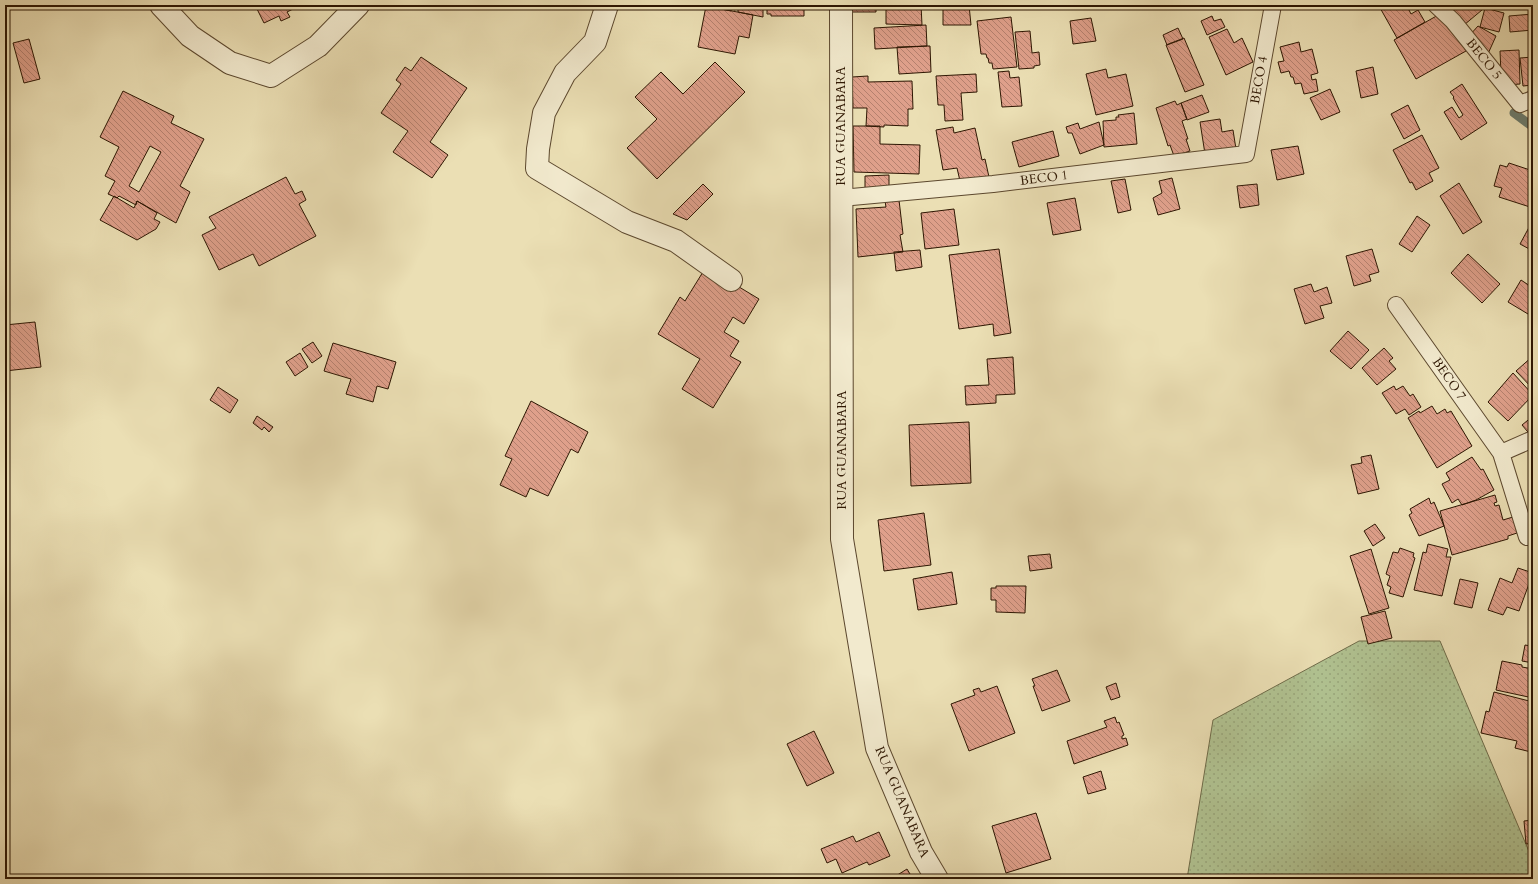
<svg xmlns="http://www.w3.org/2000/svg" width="1538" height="884" font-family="Cardo,serif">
	<defs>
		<pattern id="green-dots" width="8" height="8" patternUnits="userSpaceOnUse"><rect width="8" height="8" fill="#b1c392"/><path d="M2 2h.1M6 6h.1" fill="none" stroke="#99a77c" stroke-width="1.8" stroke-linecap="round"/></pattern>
		<pattern id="building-back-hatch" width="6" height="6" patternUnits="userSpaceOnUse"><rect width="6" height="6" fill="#dfa08b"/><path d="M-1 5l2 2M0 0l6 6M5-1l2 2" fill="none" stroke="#b5816f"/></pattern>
	</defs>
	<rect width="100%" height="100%" fill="#ebdfb4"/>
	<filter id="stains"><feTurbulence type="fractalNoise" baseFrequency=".005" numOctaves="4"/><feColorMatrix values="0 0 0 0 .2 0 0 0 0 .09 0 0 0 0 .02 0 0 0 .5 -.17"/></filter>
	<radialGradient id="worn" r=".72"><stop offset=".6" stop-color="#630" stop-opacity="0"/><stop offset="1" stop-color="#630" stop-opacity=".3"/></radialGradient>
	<path fill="url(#green-dots)" stroke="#6f6c4a" d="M1359,641H1440L1533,861V879H1187L1213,720Z"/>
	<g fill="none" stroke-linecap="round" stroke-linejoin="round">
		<path stroke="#6d7a6a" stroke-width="9" d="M1514,113L1533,127"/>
	</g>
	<path fill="url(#building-back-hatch)" stroke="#2d1602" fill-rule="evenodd" d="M255,5H301L287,12L290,17L281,21L279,16L264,23Z
		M702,5H732L731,11Z
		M734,5H763V17L738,12V9L734,10Z
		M772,5H804V16H771V14H767V6H772Z
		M851,5H876V12H851Z
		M886,5H921L922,25L886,24Z
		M943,5H969L971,25H943Z
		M1381,5H1410L1411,6L1408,8L1411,14L1418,10L1425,22L1397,38L1379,6Z
		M1444,5H1480L1479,6L1482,10L1464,25Z
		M706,6L753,15L749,38L739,36L735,54L698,47Z
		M1485,8L1504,13L1499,32L1480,27Z
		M1440,14L1450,23L1466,51L1416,79L1394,40Z
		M1533,14V30L1510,32L1509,16Z
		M1212,16L1214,21L1221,19L1225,27L1207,35L1201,21Z
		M1011,17L1017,67L993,69L992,63H989L988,58H987L986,54H981L977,21Z
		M1091,18L1096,41L1073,44L1070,21Z
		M926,25L927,46L875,49L874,28Z
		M1478,26L1496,36L1487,56L1469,36Z
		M1178,28L1183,39L1167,45L1163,35Z
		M1227,29L1234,43L1242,38L1253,62L1226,75L1209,37Z
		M1030,31L1032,53L1039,52L1040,65L1034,66V68L1019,69L1015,32Z
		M1184,38L1204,85L1185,92L1166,45Z
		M29,39L40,79L24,83L13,43Z
		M1299,42L1301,52L1312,49L1318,73L1311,75L1312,80L1316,79L1318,91L1304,94L1301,83L1295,84L1293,77H1291L1289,71L1281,73L1278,62L1284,61L1280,47Z
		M927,46H930L931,72L899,74L897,47Z
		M1519,50L1520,84L1506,85L1501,74L1500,51Z
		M421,57L467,88L430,142L448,155L432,178L393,152L408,131L381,113L401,84L396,80L405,67L411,71Z
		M1533,57V85L1523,86L1520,58Z
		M715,62L745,92L657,179L627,148L657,119L635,97L661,72L683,94Z
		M1373,67L1378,94L1361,98L1356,71Z
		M1106,69L1108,78L1126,74L1133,106L1096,115L1086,74Z
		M1009,71L1010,78L1019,77L1022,106L1002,107L998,72Z
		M976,74L977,92L961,93L963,120L945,121L944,105H938L936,76Z
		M868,76V82L912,81L913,109H908V126L884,125V127L866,126L867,108H853L852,77Z
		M1462,84L1487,123L1461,140L1444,112L1452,107L1459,118L1463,115L1453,98L1454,97L1450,92Z
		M1330,89L1340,112L1321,120L1310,98Z
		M123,91L174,116L171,123L204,139L180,186L190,192L176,223L137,201L136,205L119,196L117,198L108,194L115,181L105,176L119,147L100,137ZM150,146L161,152L139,192L129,186Z
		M1202,95L1209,112L1187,120L1181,103Z
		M1175,101L1177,105L1181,103L1187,119L1182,121L1188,139H1186L1190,151L1174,156L1170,145L1168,146L1156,108Z
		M1408,105L1420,130L1404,139L1391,114Z
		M1134,113L1137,144L1104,147L1103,121L1116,120V117H1119L1118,115Z
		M1220,119L1222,132L1233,130L1236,149L1205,154L1200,122Z
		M1099,122L1104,145L1080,154L1072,133H1068L1066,127L1078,123L1080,129Z
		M853,126H880V144L920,145L919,174L854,172Z
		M953,127L954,133L975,128L982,160L985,159L989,177L960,181L957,168L943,170L936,130Z
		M1053,131L1059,156L1019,167L1012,142Z
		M1422,135L1439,168L1429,173L1433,181L1416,190L1412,182L1410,183L1393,150Z
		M1298,146L1304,174L1277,180L1271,150Z
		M1509,163L1533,171V208L1499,197L1502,188L1494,186L1500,165L1507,167Z
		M889,175V190L865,192V176Z
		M286,177L295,194L302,191L306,200L299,204L316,236L259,266L253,254L219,270L202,235L216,228L209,217Z
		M1172,178L1180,209L1158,215L1153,198L1162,193L1159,181Z
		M1125,179L1131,210L1118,213L1111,181Z
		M1459,183L1482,222L1463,234L1440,196Z
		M703,184L713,194L687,220L673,214Z
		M1257,184L1259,205L1240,208L1237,186Z
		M114,196L134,208L137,201L157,213L154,219L160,222L156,229L137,240L100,220Z
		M1075,198L1081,230L1053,235L1047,203Z
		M899,200L903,234L900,235L903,252L858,257L856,209L886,207L885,201Z
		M954,209L959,245L925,249L921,213Z
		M1417,216L1430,225L1412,252L1399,244Z
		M1533,220V251L1520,244Z
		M999,249L1011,333L994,336L993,324L959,329L949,255Z
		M1372,249L1379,272L1369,275L1371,281L1354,286L1346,256Z
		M920,250L922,267L896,271L894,252Z
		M1468,254L1500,284L1482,303L1451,273Z
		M706,267L759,299L744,324L733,317L724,332L739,341L730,356L741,362L713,408L682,389L700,359L658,334L680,297L685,301Z
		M1521,280L1533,288V317L1508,302Z
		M1311,284L1314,292L1327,287L1332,303L1320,306L1324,318L1305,324L1294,289Z
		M35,322L41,367L5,371V325Z
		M1348,331L1369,350L1351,369L1330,351Z
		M313,342L322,356L312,363L302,349Z
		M333,343L396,362L388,389L377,386L373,402L346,394L351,379L324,371Z
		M1384,348L1393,358L1389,361L1396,369L1377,385L1362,368Z
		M300,353L308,367L295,376L286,362Z
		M1533,356V389L1516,371Z
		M1013,357L1015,394L996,395V403L966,405L965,386L989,385L987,359Z
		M1513,373L1533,395L1508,421L1488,402Z
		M1394,386L1396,390L1403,386L1410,396L1413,394L1421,407L1409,415L1405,409L1396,414L1382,393Z
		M218,387L238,400L230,413L210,400Z
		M531,401L588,432L578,453L571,449L548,496L530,488L526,497L500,485L512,459L505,456Z
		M1432,406L1437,414L1445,409L1447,413L1451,411L1472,446L1437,468L1408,418L1419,411L1420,413Z
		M257,416L273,427L269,432L264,427L262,430L253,423Z
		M1533,416V438L1522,425Z
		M969,422L971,483L911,486L909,425Z
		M1371,455L1379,489L1358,494L1351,465L1362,463L1361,457Z
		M1472,457L1481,470L1483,469L1494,490L1476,500L1462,505L1458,499L1452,503L1442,484L1450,480L1446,473Z
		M1533,461V475L1530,462Z
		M1495,495L1497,502L1494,503L1495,506L1499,505L1503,520L1513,517L1517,533L1508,536V539L1452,555L1440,511Z
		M1429,498L1431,504L1434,502L1444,526L1419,536L1409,515L1412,513L1410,509Z
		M924,513L931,565L884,571L878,520Z
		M1375,524L1385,538L1373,546L1364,531Z
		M1428,544L1448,549L1446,557H1451L1442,596L1414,590L1423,552L1426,553Z
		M1400,548L1414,553L1413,557L1415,558L1403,597L1389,593L1391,587L1387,585L1390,576L1386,574L1393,552L1398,553Z
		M1371,549L1389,608L1369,614L1350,556Z
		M1050,554L1052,568L1030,571L1028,556Z
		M1518,568L1533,573L1519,611L1507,607L1503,615L1488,610L1500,578L1512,583Z
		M952,572L957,604L918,610L913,579Z
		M1460,579L1478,583L1472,608L1454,604Z
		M996,586H1026L1025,613L996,612V600H991V588H996Z
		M1385,611L1392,638L1368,644L1361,617Z
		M1533,634V663L1522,661L1525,645L1531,646Z
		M1502,661L1522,665V667L1533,669V698L1496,690Z
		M1057,670L1070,701L1042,711L1033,686H1035L1032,679Z
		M1116,683L1120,697L1111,700L1106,687Z
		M997,686L1015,733L969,751L951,704L975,695L973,690L979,688L981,692Z
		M1494,692L1533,702V744L1531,752L1515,748L1517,741L1481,733L1486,711L1489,712Z
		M1115,717L1117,723L1119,722L1124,735L1122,736V739L1126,738L1128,745L1074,764L1067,741L1107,727L1104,721Z
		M814,731L834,773L807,786L787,744Z
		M1101,771L1106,789L1088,794L1083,777Z
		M1036,813L1051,859L1006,873L992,826Z
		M1533,820V843L1526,844L1524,821Z
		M879,832L890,856L869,865L867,862L842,873L836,859L827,863L821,849L853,836L856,842Z
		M907,869L913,879H891Z"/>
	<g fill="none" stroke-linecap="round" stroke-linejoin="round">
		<defs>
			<path id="service" d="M1436,5L1453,21L1520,104L1533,99
				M841,198L993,184L1246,154L1273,5
				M1396,305L1501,453L1527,537
				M1501,453L1533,439"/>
			<path id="minor" d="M161,5L190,36L230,63L271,76L318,46L358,5
				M607,5L595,42L565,73L544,113L538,149L537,168L627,222L676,241L731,280
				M841,5L842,539L877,748L921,852L937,879"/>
		</defs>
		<use href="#service" stroke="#5c482e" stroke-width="18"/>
		<use href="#minor" stroke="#5c482e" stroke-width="24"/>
		<use href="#service" stroke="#f2eace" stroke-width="16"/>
		<use href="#minor" stroke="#f2eace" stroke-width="22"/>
	</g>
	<g text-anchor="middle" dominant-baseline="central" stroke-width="3" stroke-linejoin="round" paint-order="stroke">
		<g font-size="13" fill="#2d1602" stroke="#f2eace">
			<text transform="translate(1484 59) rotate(51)">BECO 5</text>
			<text transform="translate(1259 80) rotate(-80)">BECO 4</text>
			<text transform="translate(841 126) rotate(-90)">RUA GUANABARA</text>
			<text transform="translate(1044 178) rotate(-7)">BECO 1</text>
			<text transform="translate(1449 379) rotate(55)">BECO 7</text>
			<text transform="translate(842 450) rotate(-90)">RUA GUANABARA</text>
			<text transform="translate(902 802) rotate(67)">RUA GUANABARA</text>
		</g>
	</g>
	<rect width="1538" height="884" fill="none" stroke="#ebdfb4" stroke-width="20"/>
	<rect x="6" y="6" width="1526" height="872" fill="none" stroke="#2d1602" stroke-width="2"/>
	<rect x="10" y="10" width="1518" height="864" fill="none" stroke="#2d1602"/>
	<rect width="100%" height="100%" filter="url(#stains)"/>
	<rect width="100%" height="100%" fill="url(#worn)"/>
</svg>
